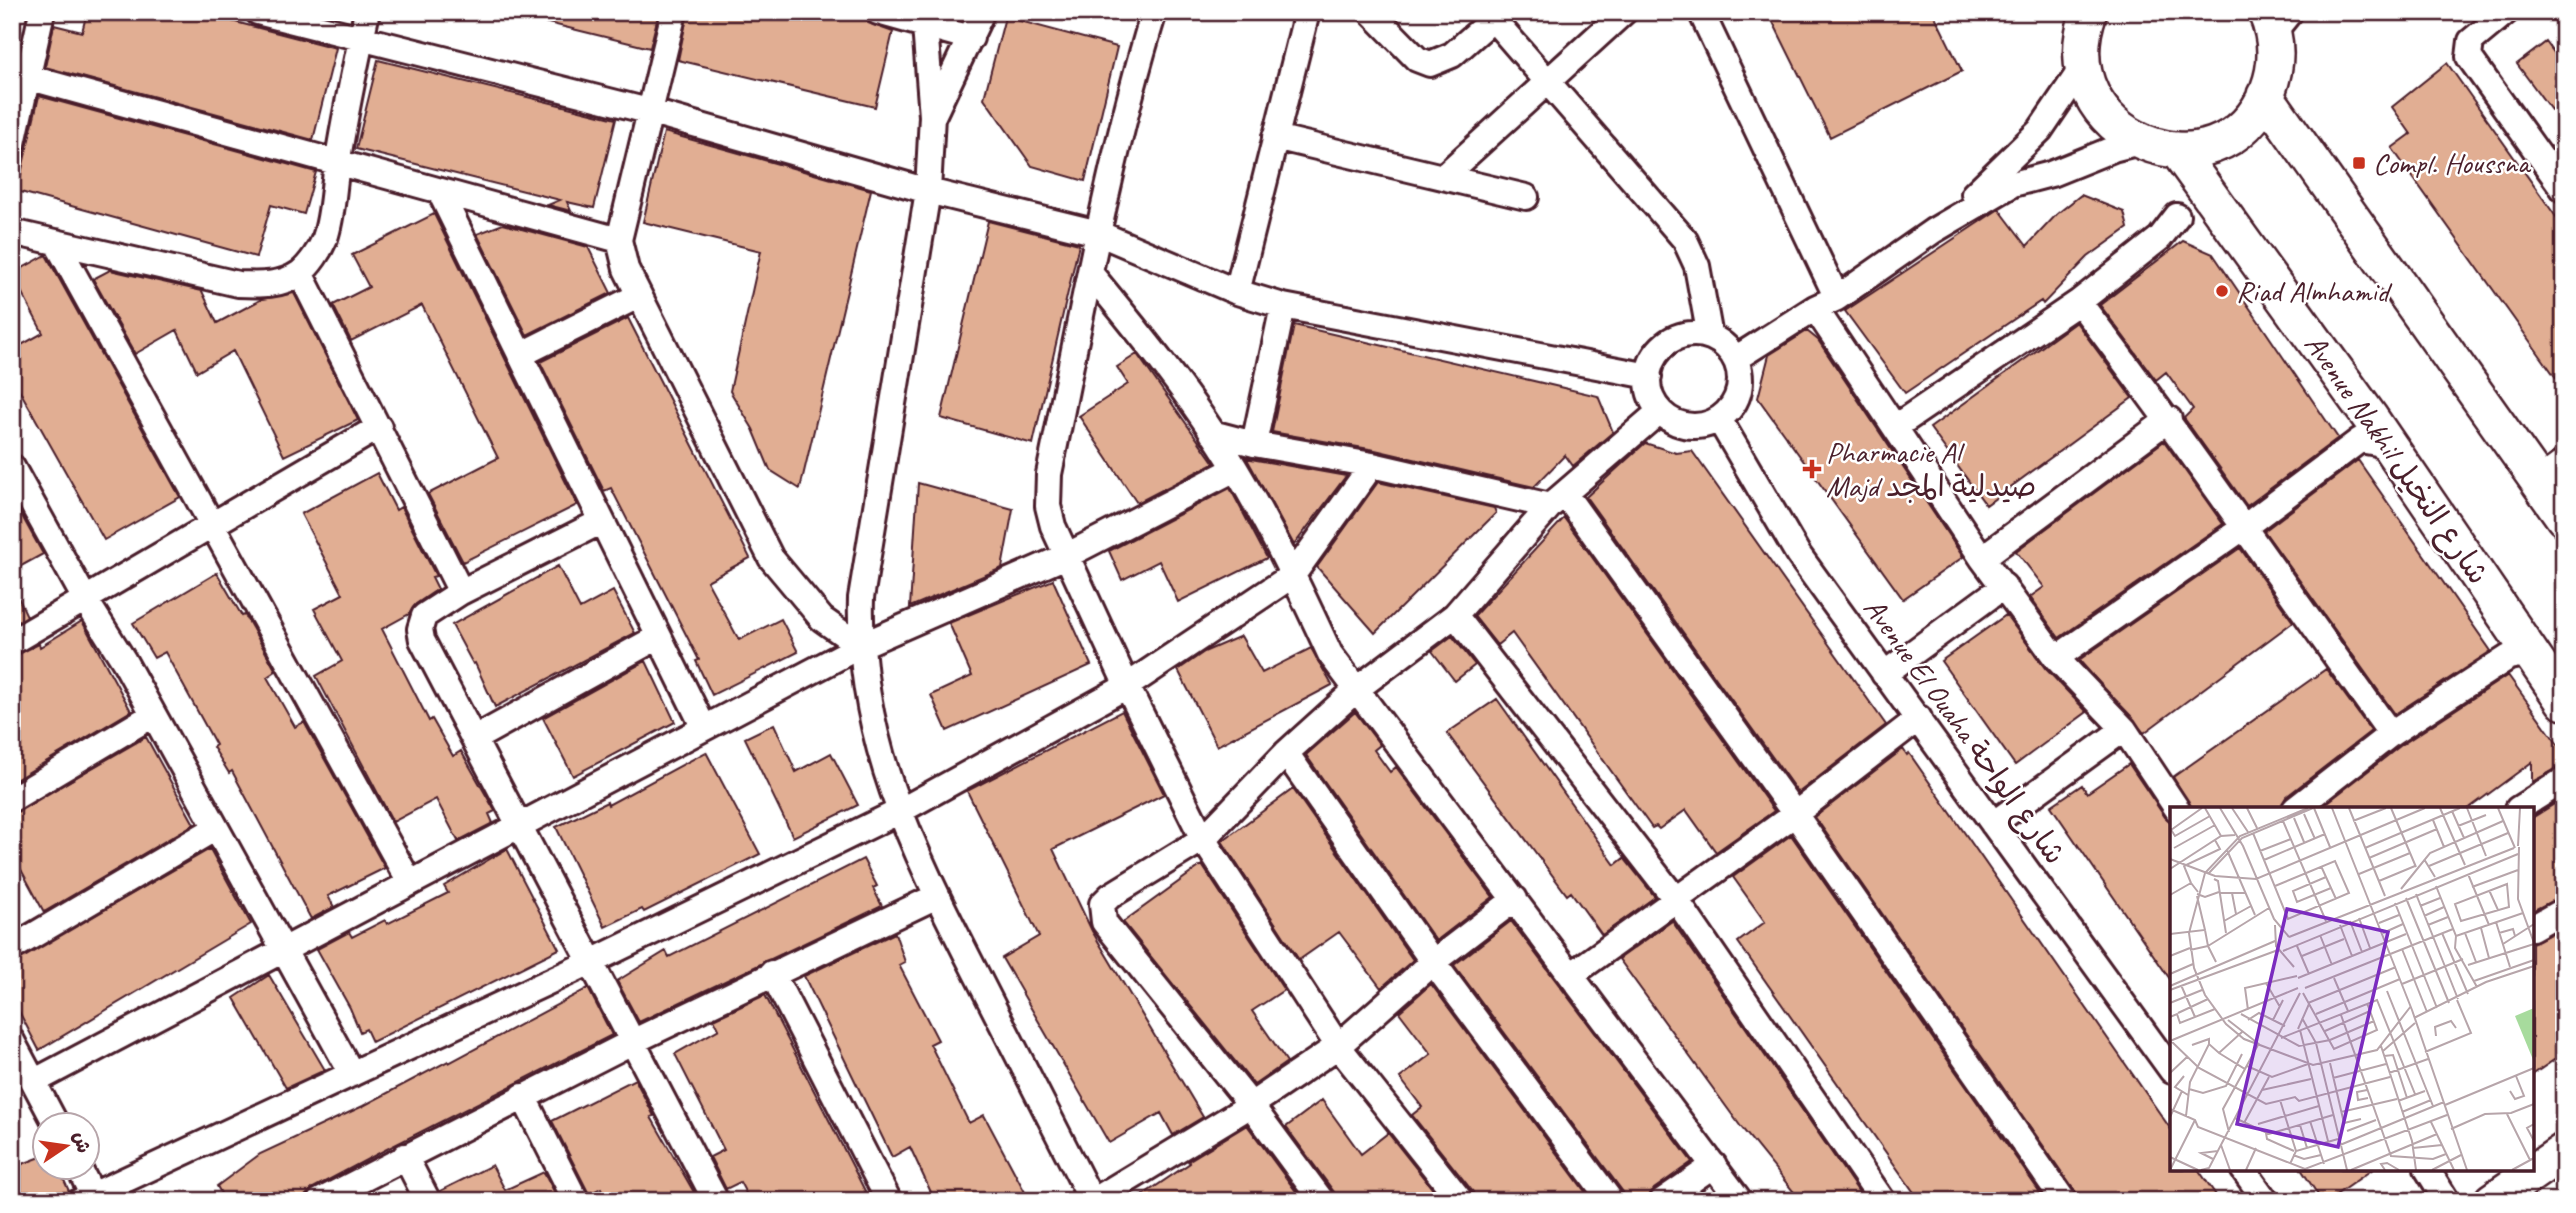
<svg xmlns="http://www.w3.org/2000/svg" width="2576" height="1213" font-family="Caveat,'Playpen Sans Arabic',sans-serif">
	<rect width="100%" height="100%" fill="#fff"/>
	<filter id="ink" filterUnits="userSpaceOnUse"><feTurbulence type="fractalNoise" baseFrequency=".0143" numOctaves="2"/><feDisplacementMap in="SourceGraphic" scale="14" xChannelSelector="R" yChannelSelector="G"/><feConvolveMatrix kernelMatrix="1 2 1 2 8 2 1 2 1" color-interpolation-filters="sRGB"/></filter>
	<g filter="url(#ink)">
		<path fill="#e1ae93" stroke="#4a1f2b" stroke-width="2" d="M87,12H197L336,48L313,140L45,67L54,25L82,32Z
			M541,12H659L650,48L540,21Z
			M688,12H864L868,23L893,32L875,107L678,60Z
			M1768,12H1933L1962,71L1830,137Z
			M1005,17L1117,47L1085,181L1032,166L984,98Z
			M2546,42L2564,66V100L2551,110L2517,64Z
			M378,60L616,119L594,208L567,202L571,211L548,205L560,200L356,149Z
			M2447,63L2564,228V389L2392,148L2411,134L2392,107Z
			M39,96L316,172L304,214L271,205L256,257L17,191Z
			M664,132L871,190L800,489L770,470L753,429L730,391L761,251L643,222Z
			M2081,195L2124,212L2128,228L2088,257L2043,304L2041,301L1905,393L1845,311L1999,209L2027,246L2057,214Z
			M434,214L577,505L463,562L428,494L498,458L422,305L351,341L333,305L369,287L352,255Z
			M988,221L1079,244L1033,444L941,418Z
			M503,224L588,247L611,293L527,335L477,234Z
			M2183,241L2213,254L2338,438L2247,506L2184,418L2193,409L2166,372L2156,380L2100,305Z
			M46,255L180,497L104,540L12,377V350L43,333L12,274Z
			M110,270L202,291L217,323L262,299L294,293L358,420L284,456L233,351L197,372L177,330L135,354L93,279Z
			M628,318L750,558L707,581L739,640L781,619L798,652L712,695L696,661L699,660L611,488L604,491L540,362Z
			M2076,322L2132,398L1986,505L1930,428Z
			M1294,325L1598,396L1613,432L1573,466L1565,455L1534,487L1375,450L1272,432Z
			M1807,331L1818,340L1963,557L1903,599L1758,398L1769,355Z
			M1137,354L1214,463L1137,503L1079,416L1128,384L1117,367Z
			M2164,441L2223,524L2059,638L2030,597L2044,587L2016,551Z
			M1645,443L1676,453L1692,451L1886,725L1798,793L1586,497Z
			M1246,457L1251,459L1346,476L1294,545Z
			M2358,460L2491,651L2395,714L2264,531Z
			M377,473L396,510L401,507L436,576L432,577L438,589L416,604L409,614L382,629L429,721L432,719L453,756L461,751L495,811L489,814L493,823L458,841L436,799L393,822L316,676L342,661L314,609L343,594L301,514Z
			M1378,482L1494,508L1496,513L1375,633L1317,567Z
			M918,483L1013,509L1002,568L910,607Z
			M1230,488L1267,558L1178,602L1159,561L1122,580L1109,551Z
			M12,498L43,554L12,571Z
			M1564,518L1774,811L1716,852L1686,810L1659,829L1656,826L1652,828L1512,633L1497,645L1474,616Z
			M2240,548L2293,622L2144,733L2079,660Z
			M558,566L580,609L613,591L635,633L495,707L475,663L473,664L452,625Z
			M217,573L242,616L245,615L276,671L267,677L295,727L304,722L385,868L328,896L334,907L311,919L232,771L229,773L213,747L216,745L165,652L154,658L133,623Z
			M1053,580L1091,665L947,731L931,695L972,676L949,623Z
			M12,584L27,616L12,625Z
			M2006,615L2045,668L2087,712L2015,765L1941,661Z
			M82,621L131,711L12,782V657L39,644L40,647Z
			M1241,636L1262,673L1311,648L1332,685L1217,746L1178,670L1204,652Z
			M1452,636L1475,665L1455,681L1432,651Z
			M646,661L675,722L573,776L543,718Z
			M2326,669L2371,731L2286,797L2280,809H2192L2173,777Z
			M2508,675L2564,753V765L2532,782V762L2468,809H2319L2400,746Z
			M1497,699L1615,865L1624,858L1655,897L1602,935L1571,892L1567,895L1447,733Z
			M1122,711L1164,794L1053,849L1092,931L1203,1117L1173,1135L1161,1113L1109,1143L1002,958L1039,936L967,791Z
			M1355,712L1380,745L1374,750L1390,772L1396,767L1493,897L1436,941L1306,755Z
			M774,724L796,772L831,753L858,805L793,837L745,738Z
			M146,737L194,824L44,912L12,853V814Z
			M1903,749L1907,755L1909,753L2172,1131V1169H2198L2220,1201H2079L2076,1193L1815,817Z
			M706,752L760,854L644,912L642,909L605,927L556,827L607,802L608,805Z
			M2129,764L2165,817L2172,823V982L2051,806L2082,785L2087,793Z
			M1293,789L1413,960L1381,988L1339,932L1299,960L1222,841Z
			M2564,798V895L2532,911V818Z
			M1791,835L2046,1201H1920L1738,942L1765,922L1733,877Z
			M210,849L251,924L39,1050L12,998V963Z
			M507,849L559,949L372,1042L366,1029L360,1032L350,1008L317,949L349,932L352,937L385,920L387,924L448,893L444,886Z
			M863,859L877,886L873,888L882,906L639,1022L617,981L666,951L669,957Z
			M1202,865L1284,990L1252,1011L1287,1062L1254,1085L1123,922Z
			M1511,921L1692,1162L1654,1189L1647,1201H1626L1623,1192L1454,965Z
			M1672,921L1746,1028L1865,1201H1801L1741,1127L1619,959Z
			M2564,927V1053L2532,1075V943Z
			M895,933L905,962L899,965L938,1040L930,1044L969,1123L984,1115L1026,1194L1014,1201H935L910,1147L892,1157L804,976Z
			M269,975L325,1070L286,1088L234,998Z
			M1431,984L1592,1201H1476L1473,1192L1412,1115L1422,1107L1400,1078L1431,1054L1399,1012Z
			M588,988L612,1035L385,1150L313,1188L300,1201H225L217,1186L260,1154L363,1106L448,1061L449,1063Z
			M765,995L853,1167L870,1201H750L740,1182L726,1189L710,1157L724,1150L675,1054L719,1029L714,1019Z
			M635,1079L654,1116L651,1117L699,1201H607L601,1188L589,1194L552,1121Z
			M1322,1100L1361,1154L1388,1133L1442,1201H1337L1334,1192L1286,1127Z
			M1247,1125L1303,1201H1134L1190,1163L1188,1161Z
			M46,1155V1167H58L69,1191L65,1201H12V1168Z
			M492,1165L505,1190L544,1172L559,1201H443L440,1191Z
			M2301,1169H2373L2327,1201H2322Z"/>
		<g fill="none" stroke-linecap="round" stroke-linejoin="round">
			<defs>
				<path id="street" d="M258,12L652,112L928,191L1098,233L1237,292L1283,306L1649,376
					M674,12L619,240L626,269L771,558L822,619L860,646
					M878,12L971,38
					M929,12L925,26L932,116L928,191L861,598C857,745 916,855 981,983C1018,1056 1055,1128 1092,1201
					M1154,12C1108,163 1081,319 1049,474L1048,506L1053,526L1127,686L1203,839L1338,1046L1461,1201
					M1371,12L1417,59L1430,64L1452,55L1493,19
					M1487,12L1685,240L1697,266L1710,337
					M1701,12L1837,298
					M2506,12L2471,41L2469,57L2564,190
					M2273,33L2290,12
					M27,77L619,240
					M933,116L982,12
					M1275,137L1526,197
					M12,148L42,12
					M1444,176L1624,12
					M440,192L704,728
					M1974,194L2040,130L2082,68
					M12,232L238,284C259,285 282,286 300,273C310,265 320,250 325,238C333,215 333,189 337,165C345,114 356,62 367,12
					M56,242L410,883
					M300,273L461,592L424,616L420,629L422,640L716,1201
					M1091,274C1142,336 1193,398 1235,468C1271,528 1301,591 1330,654L1740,1201
					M1237,292L1307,12
					M2079,302C2187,443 2287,590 2391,734
					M1815,308L1982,558L2056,658L2124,729L2177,809
					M1648 380a46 46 0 1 1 92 0a46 46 0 1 1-92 0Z
					M520,355L638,296
					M1735,359L1815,308L1837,298L1933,231L2013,184L2051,174L2113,149L2140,142
					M1719,419L1798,554L2172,1071
					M1895,427L2079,302L2160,238L2177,216
					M1212,433L1254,444L1372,465L1550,506
					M1254,444L1283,306
					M12,467L85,599L124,661L352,1074
					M2538,481L2564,462
					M1565,494L1795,814L2064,1201
					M1982,558L2169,419
					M461,592L602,521
					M1455,615L1677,901L1883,1201
					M12,642L379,427
					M2056,658L2243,528L2360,440L2388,445
					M1884,674L2004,586
					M474,739L658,637
					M1286,753L1433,962L1611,1201
					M12,799L153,715
					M2295,809L2391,734L2509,657L2530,653
					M2518,809L2564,780
					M1993,824L2124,729
					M2532,928L2564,910
					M12,948L216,828
					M772,973L889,1201
					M1571,975L1795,814L1919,718
					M12,1041L57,1126
					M35,1081L860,646L1066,556L1235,469
					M523,1096L576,1201
					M405,1156L428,1201
					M79,1168L92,1194
					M2243,1169L2266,1201
					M2427,1169L2447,1201
					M80,1201L591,962L900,811L1127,686L1293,575L1372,465
					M320,1201L632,1042L937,896
					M1093,1201L1251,1105L1338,1046L1433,962L1515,899
					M1322,1201L1251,1105L1104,922L1102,904L1110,896L1203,839L1286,753L1358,688L1455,615L1550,506L1660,411
					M1662,1201L1714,1165"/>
				<path id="secondary" d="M2089,12C2044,138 2221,207 2268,90C2278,64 2277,37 2266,12
					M2265,95L2564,518
					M2177,150L2371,419L2564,702
					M2492,1201L2564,1151"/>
			</defs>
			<use href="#street" stroke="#4a1f2b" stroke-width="30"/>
			<use href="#secondary" stroke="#4a1f2b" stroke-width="40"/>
			<use href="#street" stroke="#fff" stroke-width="24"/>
			<use href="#secondary" stroke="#fff" stroke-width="35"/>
		</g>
	</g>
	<g fill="#c8321e" stroke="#fff" stroke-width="2.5">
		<rect x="2352" y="156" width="14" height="14" rx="3.5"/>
		<circle cx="2222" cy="291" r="7"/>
		<path d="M1808.5 458.5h7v7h7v7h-7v7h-7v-7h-7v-7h7z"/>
	</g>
	<g text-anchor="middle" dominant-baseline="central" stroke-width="5" stroke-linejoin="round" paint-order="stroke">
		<g font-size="30" fill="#4a1f2b" stroke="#fff" text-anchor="start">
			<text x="2373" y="163">Compl. Houssna</text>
			<text x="2236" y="291">Riad Almhamid</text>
			<text x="1826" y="452">Pharmacie Al<tspan x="1826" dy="34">Majd صيدلية المجد</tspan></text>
		</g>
		<g font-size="30" fill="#4a1f2b" stroke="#fff">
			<text transform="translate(2397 459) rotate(55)">Avenue Nakhil شارع النخيل</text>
			<text transform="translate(1965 731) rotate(54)">Avenue El Ouaha شارع الواحة</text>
		</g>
	</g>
	<g transform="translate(2170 807)">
		<rect width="364" height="364" fill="#fff"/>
		<path d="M364,201V255L345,209Z" fill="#a7db9d"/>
		<path fill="none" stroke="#b7a5aa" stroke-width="2" d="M35,1L51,29M50,1L73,39L104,112L119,130M62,1L78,25M77,1L87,21M138,1L70,29L35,66L19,126L24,161L35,188L56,217L74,232L143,258L207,243L241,199M144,1L160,40M162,1L242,203L297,363M179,1L215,89M221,1L246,60M270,1L295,58M297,1L316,49M328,1L345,41M282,4L294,31M134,7L145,32M124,11L134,35M263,13L274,40M113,14L156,114M183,14L216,1M288,19L316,8M0,21L5,29L40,9M1,23L32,1M83,26L118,112L179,86L165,54L105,79M348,39L350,1M349,40L348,92L364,136M4,41L45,18M195,41L290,1M57,43L85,108M90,44L121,32M199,51L267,22M0,52L45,69L86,72L255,1M254,52L265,70M94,53L155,27M151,59L166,92M259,59L338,26M0,62L51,29L65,28M38,67L72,31L143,1M189,67L240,46M298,67L319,118M156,70L123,84L127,95L161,81M44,72L48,74L56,126M209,74L245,59M21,76L14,59L50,42L45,33M337,77L339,100L291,114L285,97ZM266,79L286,129L285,141L307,180M302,80L348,63M231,82L260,46L333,14M319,83L328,103M50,86H75M62,86L66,107M27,87L35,90L49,85M246,87L288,192M0,88L21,76L28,85M236,91L279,196M225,96L267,201M250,99L270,91M254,109L274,100M189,111L200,141M54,114L81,99M180,114L192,145M326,115L340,160M209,116L229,108M105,118L106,139L124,160M170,118L182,149M258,118L278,110M311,121L319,151M213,126L233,117M272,126L298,187M295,126L306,155M329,126L343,122L345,129M0,127L35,123L27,89M150,128L162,158M286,129L353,106M119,130L344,41M333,137L364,117M127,139L139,167M232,142L257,205M20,143L38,139L35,123M113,144L348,47M0,149L20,141M132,149L174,132M46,155L38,139L99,101M298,158L364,137M0,167L23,157M128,171L236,127M164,171L178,204M304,174L364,153M96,176L110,200M232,177L293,152M11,178L25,210M0,179L105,134M135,181L283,122M0,183L108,143M217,184L263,299M133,186L164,242L207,223L197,196M0,196L32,183M138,196L226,160M78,203L75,181L127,169M8,206L38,192M71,207L129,239L160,233L204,214M146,207L230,172M171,208L221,349L263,352L276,347M0,210L7,207L10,216L45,202M132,211L146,236L177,363M244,211L316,175L364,159M58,213L90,238M78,213L89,206L115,219M103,213L113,193M128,222L139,197M130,223L158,334M155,224L200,204M266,229L265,220L281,214L286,221M111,231L207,193L245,287M0,233L29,261L96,297L125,290L129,294L220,270M0,234L128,181M22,238L39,232V237M211,239L242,334L246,363M213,244L245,216M255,245L301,226L287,193M49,246L75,262L89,236M214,249L223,248L237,291M160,256L174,316L191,312M77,259L102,270L138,257M0,266L17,250M219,266L258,252M14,269L5,280L18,288M163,271L216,257M19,282L33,286L56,279L72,247M92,283L141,272M197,283L187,285L188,293L198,291M340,284L345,292L354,289L346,269M110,293L126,344M228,294L255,284M275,298L364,261M0,302L25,313L28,320L135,362L277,308M171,305L227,292M232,305L261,293M337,307L360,353M16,309L20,275L39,237L49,246L72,225M0,310L12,284M65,311L99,327L163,308M140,314L154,357M261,315L284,363M74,316L99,270M88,317L149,299M364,317L357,321L364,334M130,318L137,341M281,322L315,307L341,306L364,297M177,324L206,313M59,325L53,302L75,262M96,326L97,332L124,344M51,338L60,363M170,338L274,295M243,341L272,338M123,348L134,352L151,348M0,350L28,363M43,352L31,346L48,344M120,357L126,344L168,332M0,363L25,313M31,363L39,361L130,186M76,363L86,341M181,363L267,327M215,363L211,357L217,356L229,363M262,363L291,348M342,363L364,351"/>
		<path fill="#7b2cbf" fill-opacity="0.15" stroke="#7b2cbf" stroke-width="3.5" d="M117,102L218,125L168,340L67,317Z"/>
		<rect width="364" height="364" fill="none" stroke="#4a1f2b" stroke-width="3.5"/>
	</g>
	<rect width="2576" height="1213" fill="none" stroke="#fff" stroke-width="42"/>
	<rect x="21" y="21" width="2534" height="1171" fill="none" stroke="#4a1f2b" stroke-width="2.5" filter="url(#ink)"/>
	<g transform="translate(66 1146) rotate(77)"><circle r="33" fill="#ffffff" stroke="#b7a5aa" stroke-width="2"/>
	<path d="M0-5L12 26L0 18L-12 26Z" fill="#c8321e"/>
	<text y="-10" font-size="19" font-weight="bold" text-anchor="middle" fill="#4a1f2b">ش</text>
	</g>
</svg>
